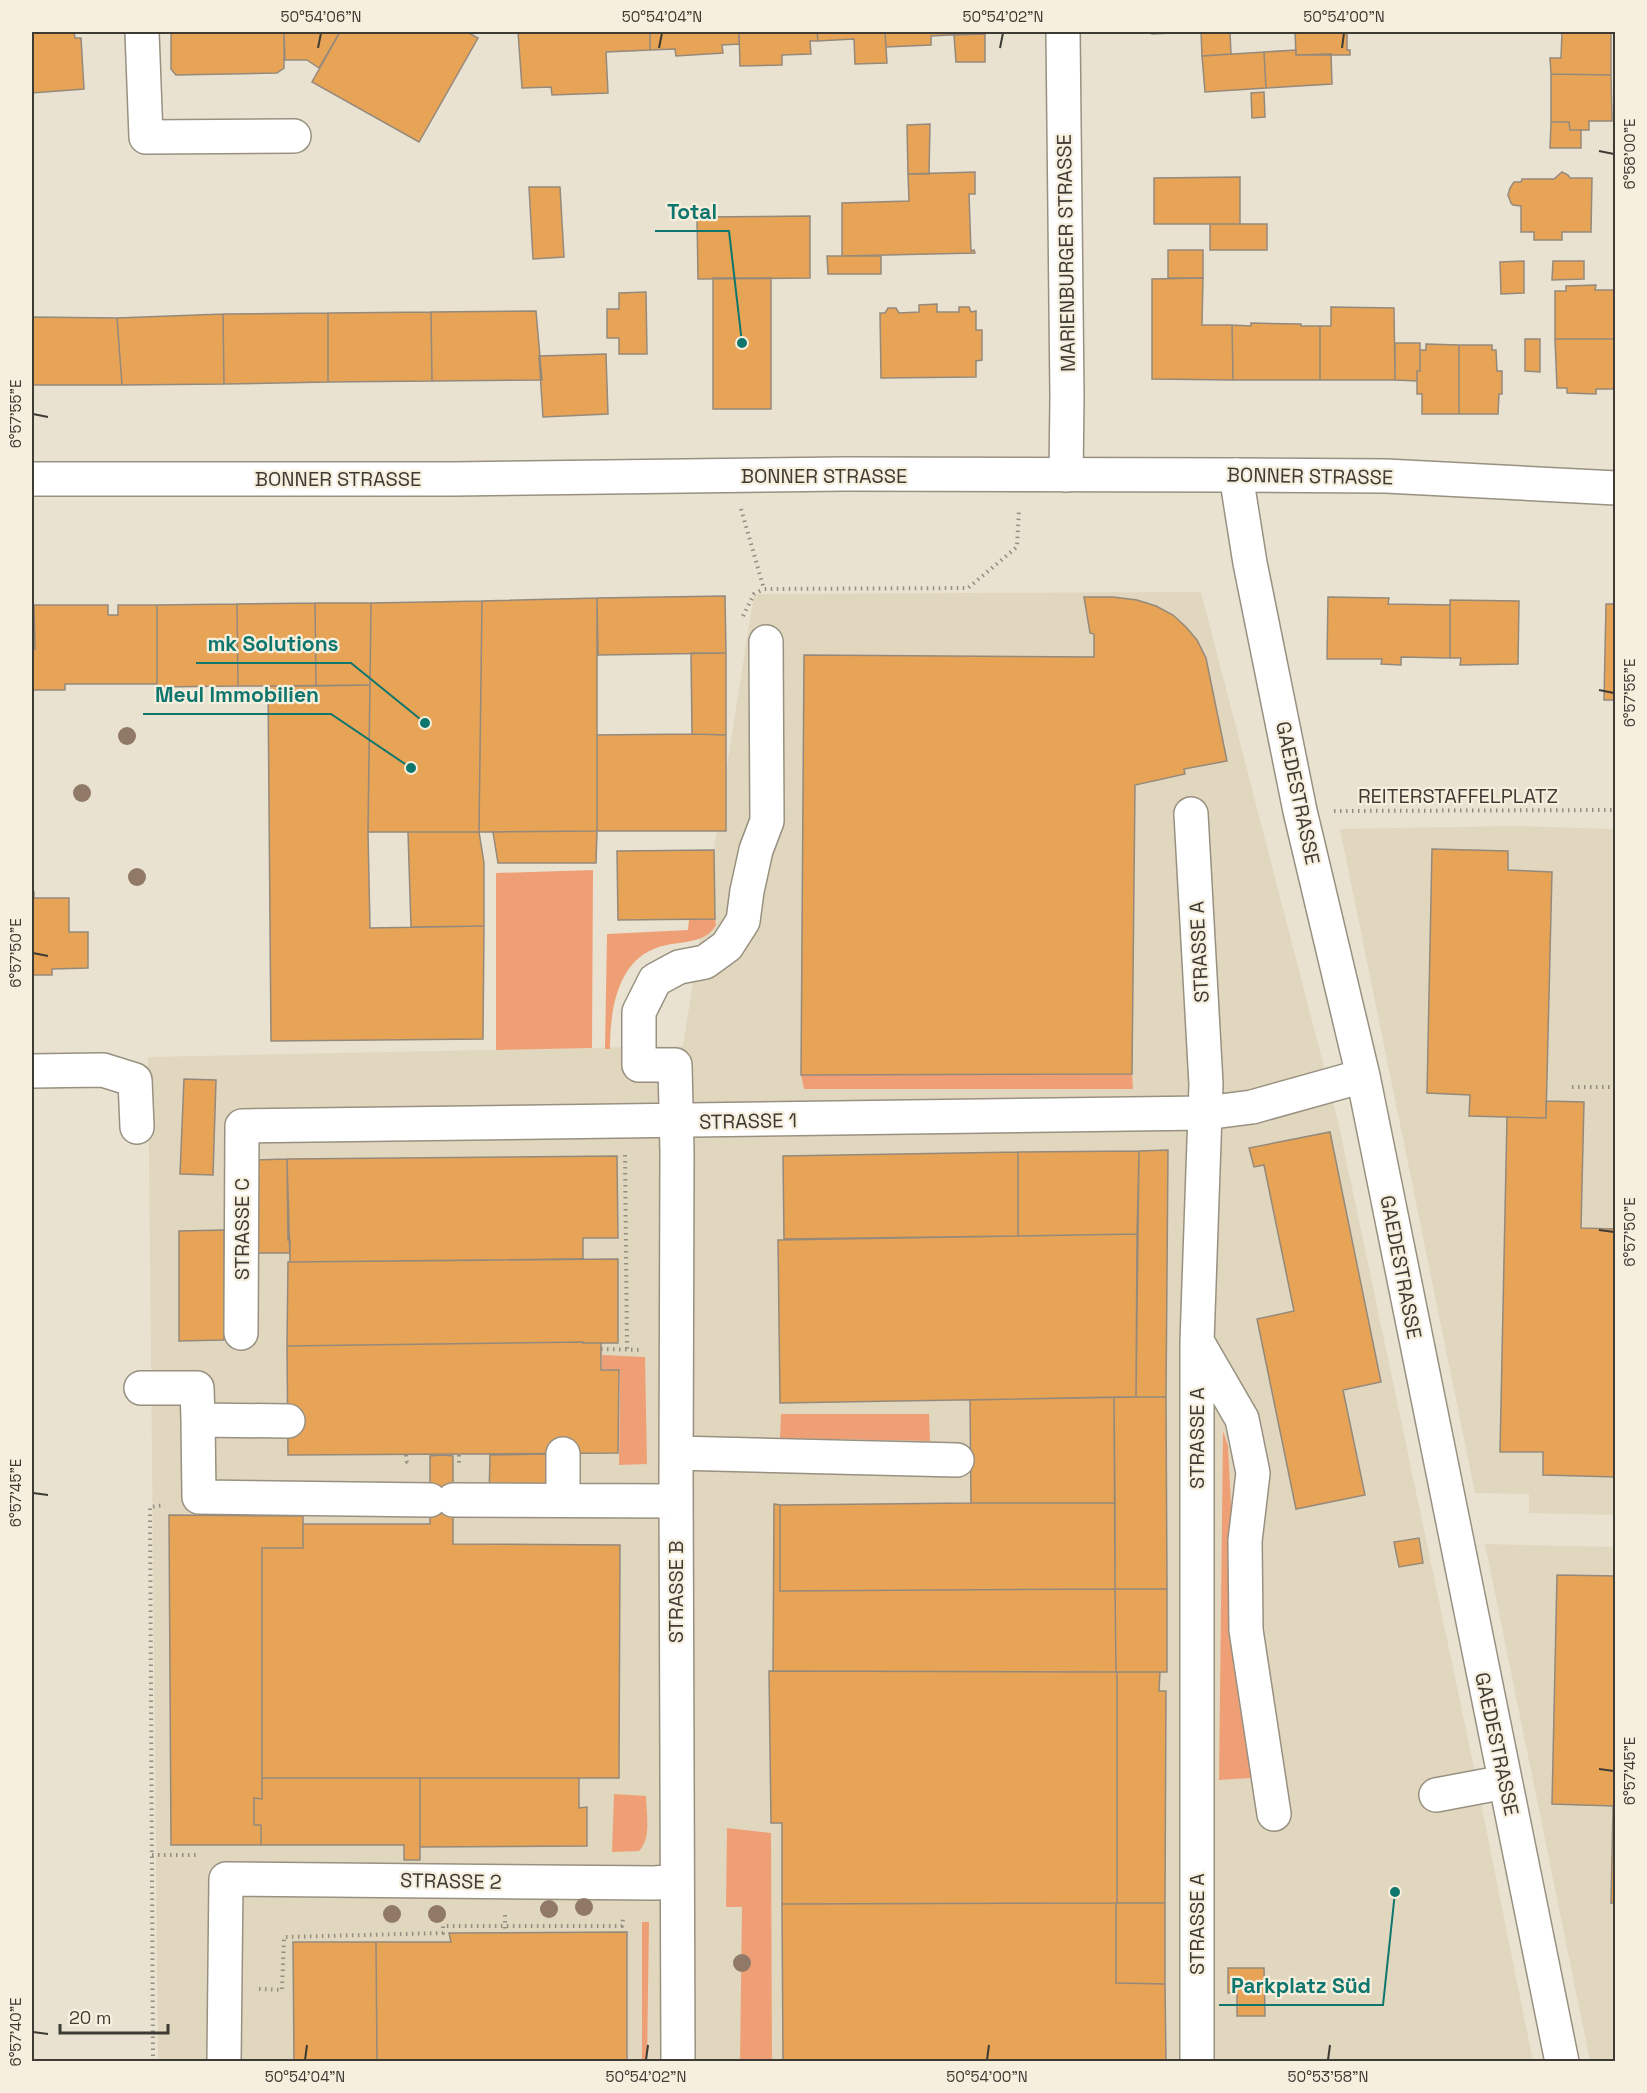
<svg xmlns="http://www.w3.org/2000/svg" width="1647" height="2093" font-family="'Space Grotesk',sans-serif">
	<rect width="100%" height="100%" fill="#e9e2d1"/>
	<path fill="#e1d7be" d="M1201,592L1338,1121L1468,1739L1533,2061H158L148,1057L683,1046L754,594Z
		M1514,826L1615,829V1515L1529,1513V1494L1475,1493L1340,829Z
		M1485,1544L1615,1547V2061H1590Z"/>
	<path fill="#ef9f76" d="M593,870L592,1048L496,1050V873Z
		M689,919H715L716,925C706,943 685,941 667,945C618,954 610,1008 610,1049H605L607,934L688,930Z
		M1132,1074L1133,1089H804L801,1075Z
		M602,1355L645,1357L647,1464L619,1465L620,1370L602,1369Z
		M781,1414H929L930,1441L780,1438Z
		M1223,1431L1228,1446L1234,1562L1251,1778L1219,1780Z
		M614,1794L646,1796C646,1813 652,1838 639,1851L612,1852Z
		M727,1828L771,1833L772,2061H740L742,1907H726Z
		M642,1922H649L647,2062L642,2061Z"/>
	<path fill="#e7a456" stroke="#95897c" stroke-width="1.5" d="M32,32H74L75,38H81L84,89L32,93Z
		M171,32H284V68L277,73L176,75L171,69Z
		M284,32H340L319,68L307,60H285Z
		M340,32H467L478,38L419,142L312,82Z
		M518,32H650V50L606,52L608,93L552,95L551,87L522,88Z
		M650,32H739V44L722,45L723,53L676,56L675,49L650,50Z
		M739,32H817L818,41H810L811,54L782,55V65L740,66Z
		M817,32H885L887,63L855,64L854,39L818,41Z
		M885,32H966V34L931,36V45L886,47Z
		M1152,32H1193L1152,34Z
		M1201,32H1230L1231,54L1202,56Z
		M1295,32H1347V50H1350V55H1296Z
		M1562,32H1611V75L1551,74L1550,58H1561Z
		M985,34V62H956L954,35Z
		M1296,50V55L1331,54L1332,84L1266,88L1264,52Z
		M1264,52L1266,88L1205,92L1202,56Z
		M1551,74L1611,75L1612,121H1589V130H1570L1569,122H1551Z
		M1264,92L1265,117L1252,118L1251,93Z
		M1551,122H1569L1570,130H1581V148H1550Z
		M930,124L929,174H908L907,125Z
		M975,172V194H969L971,251L974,250L975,253L842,256V203L909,201L908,174Z
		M1562,172L1568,175L1570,178H1592L1591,232H1562V240H1534V232H1521V206L1513,205L1511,203L1508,195L1510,188L1514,182H1521L1522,179H1554Z
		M1240,177V224H1154V178Z
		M529,187H560L564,257L533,259Z
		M810,216V278L698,279L697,217Z
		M1210,224H1267V250H1210Z
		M1168,250H1203V278H1168Z
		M827,256H881V274H828Z
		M1524,261V293L1501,294L1500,262Z
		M1553,261H1584V279L1552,280Z
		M713,278H771V409H713Z
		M1203,278L1202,325H1232L1233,380L1152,379V279Z
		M1596,285L1595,290H1614V339H1555V291H1566V286Z
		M646,292L647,354H619V338H607V309H619V293Z
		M937,304V312H959V307H969L971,312L976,311V330H982V360L976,361V377L881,378L880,313H885L888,308H896L899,313L919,312V305Z
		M1331,307L1394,308L1395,380H1320V326H1331Z
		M536,311L542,380L432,381L431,312Z
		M431,312L432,381L328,382V313Z
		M328,313V382L224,384L223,314Z
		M223,314L224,384L122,385L117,318Z
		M32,317L117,318L122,385H32Z
		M1251,323L1301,324V326H1320V380H1233L1232,325L1251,326Z
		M1525,339H1540V372L1525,371Z
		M1555,339H1614L1615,389H1596V394L1567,393V388H1557Z
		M1395,343H1420V371H1417V381L1395,380Z
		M1426,344L1459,345V414H1422V394H1417V371H1420V350H1426Z
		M1459,345H1492V350H1496L1497,371H1502V394H1499L1498,414H1459Z
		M606,354L608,414L543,417L539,356Z
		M725,596L726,653L598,655L597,598Z
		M1084,597H1113L1137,600L1156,606L1173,615L1186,627L1197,640L1206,658L1227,761L1184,769L1185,774L1135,785L1132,1074L801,1075L804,655L1094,657V634L1090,633Z
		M1328,597L1389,598L1388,604L1450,605V658L1401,657V665L1381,664L1382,659H1327Z
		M597,598V831L479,832L482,601Z
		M1450,600L1519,601L1518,664L1460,665L1461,658H1450Z
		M482,601L479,832H368L371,603Z
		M315,603H371L370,685L316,686Z
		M315,603L316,686H238L237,604Z
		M237,604L238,686L157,687V605Z
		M1606,604H1616V700H1604Z
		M32,605H34L35,649H32Z
		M34,605H108V615H118V605H157V684H65V690H32V649H35Z
		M691,653H726V735L692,734Z
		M370,685L368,832L370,928L484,926L483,1039L271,1041L268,686Z
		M692,734L726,735V831H597V735Z
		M597,831L596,863H498L493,832Z
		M408,832H479L484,863V926L411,927Z
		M1432,849L1508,851V870L1552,872L1546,1118L1469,1116L1470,1095L1427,1093Z
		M714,850L715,919L618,920L617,851Z
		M32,892H34V898H69V932H88V968L52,969V975H32Z
		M184,1079L216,1080L213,1175L180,1174Z
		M1546,1101L1584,1102L1581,1228L1616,1229V1477L1543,1475V1452H1500L1507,1117L1546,1118Z
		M1330,1132L1381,1382L1343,1390L1365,1495L1296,1509L1257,1319L1294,1311L1264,1165L1254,1167L1249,1148Z
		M1168,1150L1166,1397H1136L1139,1151Z
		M1139,1151L1137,1234L1018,1236V1152Z
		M1018,1152V1236L784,1239L783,1156Z
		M617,1156L618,1238H583V1259L290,1262L287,1159Z
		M287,1159L288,1240H290V1253H254V1160Z
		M224,1230V1340L179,1341V1231Z
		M1137,1234L1136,1397L780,1403L778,1240Z
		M618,1259V1343H583V1342L287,1346L288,1262Z
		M583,1342V1343H601V1370H619L618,1453L288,1455L287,1346Z
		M1114,1397L1115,1503H971L970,1400Z
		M1114,1397H1166L1167,1589H1115Z
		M546,1454V1497H489L490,1455Z
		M442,1455L453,1456V1544L620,1545L619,1778H262V1548H303V1524H430V1456Z
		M971,1503H1115V1589L780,1591V1505Z
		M774,1504L780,1505V1591L1115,1589L1116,1672L773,1671Z
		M169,1515L303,1516V1548H262V1799L254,1798V1825H261V1845H171Z
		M1419,1538L1423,1563L1399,1567L1394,1542Z
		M1557,1575L1616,1576V1903H1611L1613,1806L1552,1804Z
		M1115,1589H1167V1672H1116Z
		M769,1671L1117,1672V1903L782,1904V1823H771Z
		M1117,1672H1160L1159,1691H1166L1165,1903H1117Z
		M262,1778H420V1860H404V1845H261V1825H254V1798L262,1799Z
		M420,1778H579V1808L587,1807V1846L420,1847Z
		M1116,1903H1165V1984L1116,1983Z
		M1116,1903V1983L1165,1984L1166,2062H783L782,1904Z
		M627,1932V2062H377L376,1942H451L449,1933Z
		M293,1942H376L377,2062H294Z
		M1228,1968H1264L1265,2016H1237V1993H1228Z"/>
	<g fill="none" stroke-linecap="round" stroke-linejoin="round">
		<defs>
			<path id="minor" d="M142,32L146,137L294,136
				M1063,32L1067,397L1066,475
				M1236,475L1250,563L1300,811L1363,1076L1562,2062
				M1191,814L1206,1084L1197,1342V2062
				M32,1071L103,1070L135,1080L137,1127
				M241,1333L242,1126L1205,1113L1252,1107L1363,1076
				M1198,1343L1242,1419L1253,1473L1245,1541L1246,1630L1274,1814
				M141,1388H197L198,1420L288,1421
				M198,1420L199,1497L430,1500
				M676,1453L957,1460
				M563,1454V1500
				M453,1500L676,1501
				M1436,1795L1505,1782
				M224,2062L226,1879L655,1883L677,1881
				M678,2062L676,1478L677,1152L675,1065H639V1012L655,980L679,967L705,962L727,946L743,921L747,891L756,850L767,821L766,642"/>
			<path id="major" d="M32,479H454L846,474L1236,475L1386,476L1616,488"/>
		</defs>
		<use href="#minor" stroke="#989181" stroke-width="36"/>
		<use href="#major" stroke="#989181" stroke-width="36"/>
		<path stroke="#938e82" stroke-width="4" stroke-dasharray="1.5 4.5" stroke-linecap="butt" d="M741,509L764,589L968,588L1017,547L1019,509
			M743,616L754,594L764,589
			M1334,811L1616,810
			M1572,1087H1616
			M625,1155L627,1349
			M601,1349L643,1350
			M406,1455L407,1462H410
			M459,1455V1466
			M152,1855H199
			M505,1915V1932
			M259,1989L282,1990L284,1937L443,1933V1926H622L623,1918
			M153,2062L150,1507L165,1505"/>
		<use href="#minor" stroke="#fff" stroke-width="33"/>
		<use href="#major" stroke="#fff" stroke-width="33"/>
	</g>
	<g fill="#907a67">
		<circle cx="127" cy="736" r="9"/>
		<circle cx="82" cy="793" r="9"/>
		<circle cx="137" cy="877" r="9"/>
		<circle cx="584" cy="1907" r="9"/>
		<circle cx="549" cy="1909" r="9"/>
		<circle cx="392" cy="1914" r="9"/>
		<circle cx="437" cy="1914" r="9"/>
		<circle cx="742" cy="1963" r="9"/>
	</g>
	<path fill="none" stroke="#3e3b34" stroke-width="2" d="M318,48L321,33M659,48L662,33M1000,48L1003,33M1342,48L1344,33M1599,151L1614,154M33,414L48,417M1599,690L1614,693M33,953L48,956M1599,1230L1614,1232M33,1493L48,1495M1599,1769L1614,1771M33,2032L48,2034M305,2060L307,2045M646,2060L648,2045M987,2060L989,2045M1328,2060L1330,2045"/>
	<g text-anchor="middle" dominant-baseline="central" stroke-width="4.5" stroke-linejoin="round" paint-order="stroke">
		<g font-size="20" fill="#3e3b34" stroke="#f7efde">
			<text transform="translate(1066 253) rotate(-91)">MARIENBURGER STRASSE</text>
			<text x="824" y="476">BONNER STRASSE</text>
			<text transform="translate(1310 476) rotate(1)">BONNER STRASSE</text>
			<text x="338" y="479">BONNER STRASSE</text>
			<text transform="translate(1298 793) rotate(78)">GAEDESTRASSE</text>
			<text x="1458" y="796">REITERSTAFFELPLATZ</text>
			<text transform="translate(1199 952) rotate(-93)">STRASSE A</text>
			<text transform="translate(748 1121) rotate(-1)">STRASSE 1</text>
			<text transform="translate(242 1229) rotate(-90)">STRASSE C</text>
			<text transform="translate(1401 1267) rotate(79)">GAEDESTRASSE</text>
			<text transform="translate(1197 1438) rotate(-90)">STRASSE A</text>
			<text transform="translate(676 1592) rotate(-90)">STRASSE B</text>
			<text transform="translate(1497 1744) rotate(78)">GAEDESTRASSE</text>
			<text transform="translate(451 1881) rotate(1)">STRASSE 2</text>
			<text transform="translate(1197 1924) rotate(-90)">STRASSE A</text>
		</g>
	</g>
	<path fill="none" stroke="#0f766e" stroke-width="2" d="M742 343L729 231H655M425 723L351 663H196M411 768L331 714H143M1395 1892L1383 2005H1219"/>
	<g fill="#0f766e" stroke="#f7efde" stroke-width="2">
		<circle cx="742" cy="343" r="6"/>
		<circle cx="425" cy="723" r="6"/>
		<circle cx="411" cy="768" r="6"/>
		<circle cx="1395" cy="1892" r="6"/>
	</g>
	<g font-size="21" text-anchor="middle" font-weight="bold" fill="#0f766e" stroke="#f7efde" stroke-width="4.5" stroke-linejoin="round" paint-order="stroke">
		<text x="692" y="219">Total</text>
		<text x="273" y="651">mk Solutions</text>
		<text x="237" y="702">Meul Immobilien</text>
		<text x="1301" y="1993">Parkplatz Süd</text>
	</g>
	<rect width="1647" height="2093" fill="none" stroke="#f7efde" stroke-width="66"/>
	<path d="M60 2024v9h108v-9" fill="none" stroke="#3e3b34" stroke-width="3"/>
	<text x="69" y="2024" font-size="18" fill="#3e3b34" stroke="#f7efde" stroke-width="4.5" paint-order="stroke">20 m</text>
	<rect x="33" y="33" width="1581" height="2027" fill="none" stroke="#3e3b34" stroke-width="2"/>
	<g font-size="15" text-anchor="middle" fill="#3e3b34">
		<text x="321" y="22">50°54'06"N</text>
		<text x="662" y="22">50°54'04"N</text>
		<text x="1003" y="22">50°54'02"N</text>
		<text x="1344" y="22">50°54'00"N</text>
		<text transform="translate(1630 154) rotate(-90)" y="5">6°58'00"E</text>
		<text transform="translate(16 414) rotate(-90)" y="5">6°57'55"E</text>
		<text transform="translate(1630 693) rotate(-90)" y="5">6°57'55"E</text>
		<text transform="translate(16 953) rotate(-90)" y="5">6°57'50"E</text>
		<text transform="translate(1630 1232) rotate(-90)" y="5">6°57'50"E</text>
		<text transform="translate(16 1493) rotate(-90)" y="5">6°57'45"E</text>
		<text transform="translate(1630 1771) rotate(-90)" y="5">6°57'45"E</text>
		<text transform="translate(16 2032) rotate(-90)" y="5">6°57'40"E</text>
		<text x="305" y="2082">50°54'04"N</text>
		<text x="646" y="2082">50°54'02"N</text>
		<text x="987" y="2082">50°54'00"N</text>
		<text x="1328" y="2082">50°53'58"N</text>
	</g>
</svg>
